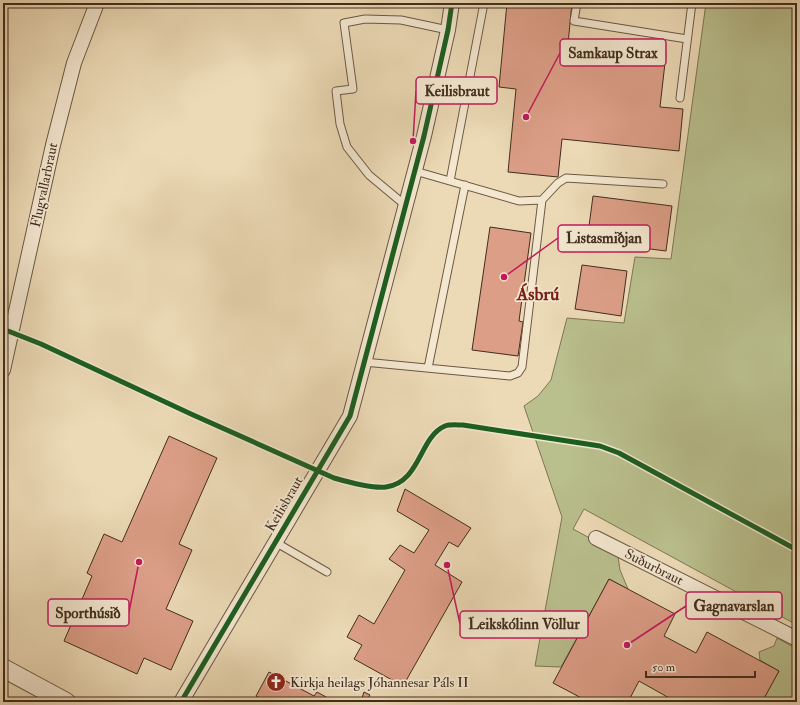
<svg xmlns="http://www.w3.org/2000/svg" width="800" height="705" font-family="'IM FELL Double Pica',serif">
	<rect width="100%" height="100%" fill="#ecdab6"/>
	<filter id="stains"><feTurbulence type="fractalNoise" baseFrequency=".005" numOctaves="4"/><feColorMatrix values="0 0 0 0 .2 0 0 0 0 .09 0 0 0 0 .02 0 0 0 .5 -.17"/></filter>
	<radialGradient id="worn" r=".72"><stop offset=".6" stop-color="#630" stop-opacity="0"/><stop offset="1" stop-color="#630" stop-opacity=".3"/></radialGradient>
	<path fill="#b9bf8d" stroke="#7e7655" d="M706,3H797V625L584,509L573,529L614,551L618,556L620,570L628,589L609,579L561,667L535,666L562,517L524,406L538,396L551,380L567,318L624,323L635,257L671,259Z
		M777,638L797,649V702H762L779,671L760,660L759,652L774,646Z"/>
	<path fill="#dc9e87" stroke="#422d1d" d="M507,3H572L568,44L666,54L660,107L683,109L679,151L562,139L558,177L508,172L516,89L499,87Z
		M593,196L672,206L666,251L587,241Z
		M490,227L531,233L519,321L523,322L518,356L472,350Z
		M582,265L627,271L621,316L575,309Z
		M169,436L217,458L179,544L192,550L166,609L193,621L171,670L144,658L137,674L64,641L92,576L87,573L104,534L122,542Z
		M405,489L471,528L458,547L449,542L435,565L462,582L403,686L354,659L362,645L347,637L359,615L374,624L405,570L389,559L400,545L414,553L429,530L397,511Z
		M609,579L675,614L664,636L696,653L707,632L779,671L762,702H669L671,699L639,681L628,702H589L553,683Z
		M269,672L314,696L317,692L335,702H267L256,696Z
		M364,692L370,695L367,700L362,698Z"/>
	<g fill="none" stroke-linecap="round" stroke-linejoin="round">
		<defs>
			<path id="service" d="M577,3L574,21L687,39
				M680,98L692,3
				M415,171L519,201L542,200L558,183L566,178L663,184
				M450,181L484,3
				M405,205L369,175L347,147L340,124L336,91L353,89L344,23L365,19L401,20L448,30
				M364,362L510,376L518,373L522,367L542,200
				M428,368L465,185
				M275,542L327,572"/>
			<path id="minor" d="M3,370L53,145L74,63L97,3
				M596,538L797,639
				M181,702L350,416L424,136L448,30L452,3"/>
			<path id="tertiary" d="M3,668L66,702"/>
		</defs>
		<use href="#service" stroke="#6c5843" stroke-width="9"/>
		<use href="#minor" stroke="#6c5843" stroke-width="16"/>
		<use href="#tertiary" stroke="#6c5843" stroke-width="20"/>
		<use href="#service" stroke="#f3e7d0" stroke-width="7"/>
		<use href="#minor" stroke="#f3e7d0" stroke-width="14"/>
		<use href="#tertiary" stroke="#f3e7d0" stroke-width="18"/>
		<defs>
			<path id="cycleway" d="M3,329L41,344L191,414L334,478C348,482 373,489 386,487C421,482 419,437 445,426C450,424 458,425 463,425L600,446L619,453L797,550
				M181,702L350,416L424,136L448,30L452,3"/>
		</defs>
		<use href="#cycleway" stroke="#f3e7d0" stroke-width="8"/>
		<use href="#cycleway" stroke="#1b5e20" stroke-width="5"/>
	</g>
	<defs>
		<symbol id="church-disc" viewBox="-11 -11 22 22"><circle r="9.5" fill="#8f2418" stroke="#f3e7d0"/><path d="M-1.2-6h2.4v3.5h3.3v2.4h-3.3V6h-2.4V-.1h-3.3v-2.4h3.3Z" fill="#fff"/></symbol>
	</defs>
	<g fill-rule="evenodd">
		<use href="#church-disc" x="265" y="671" width="22" height="22"/>
	</g>
	<g text-anchor="middle" dominant-baseline="central" stroke-width="3.5" stroke-linejoin="round" paint-order="stroke">
		<g font-size="14" fill="#422d1d" stroke="#f3e7d0">
			<text transform="translate(44 185) rotate(-78)">Flugvallarbraut</text>
			<text transform="translate(284 504) rotate(-60)">Keilisbraut</text>
			<text transform="translate(654 567) rotate(27)">Suðurbraut</text>
		</g>
		<g font-size="14" fill="#422d1d" stroke="#f3e7d0" text-anchor="start">
			<text x="290" y="682">Kirkja heilags Jóhannesar Páls II</text>
		</g>
		<g font-size="18" font-weight="bold" fill="#7a1f14" stroke="#f3e7d0">
			<text x="538" y="294">Ásbrú</text>
		</g>
	</g>
	<path fill="none" stroke="#c2185b" stroke-width="1.5" d="M526 117L560 53M413 141L416 91M504 277L558 238M627 645L686 606M139 562L129 612M447 565L460 624"/>
	<g fill="#c2185b" stroke="#f3e7d0" stroke-width="1.5">
		<circle cx="526" cy="117" r="4"/>
		<circle cx="413" cy="141" r="4"/>
		<circle cx="504" cy="277" r="4"/>
		<circle cx="627" cy="645" r="4"/>
		<circle cx="139" cy="562" r="4"/>
		<circle cx="447" cy="565" r="4"/>
	</g>
	<g fill="#f3e7d0" stroke="#c2185b" stroke-width="1.5">
		<rect x="560" y="39" width="106" height="27" rx="4"/>
		<rect x="416" y="77" width="81" height="27" rx="4"/>
		<rect x="558" y="225" width="92" height="27" rx="4"/>
		<rect x="686" y="592" width="96" height="27" rx="4"/>
		<rect x="48" y="599" width="81" height="27" rx="4"/>
		<rect x="460" y="611" width="128" height="27" rx="4"/>
	</g>
	<g font-size="15" text-anchor="middle" font-weight="bold" fill="#422d1d">
		<text x="613" y="58">Samkaup Strax</text>
		<text x="457" y="96">Keilisbraut</text>
		<text x="604" y="243">Listasmiðjan</text>
		<text x="734" y="611">Gagnavarslan</text>
		<text x="88" y="618">Sporthúsið</text>
		<text x="524" y="629">Leikskólinn Völlur</text>
	</g>
	<rect width="800" height="705" fill="none" stroke="#ecdab6" stroke-width="16"/>
	<rect x="4" y="4" width="792" height="697" fill="none" stroke="#422d1d" stroke-width="2"/>
	<rect x="8" y="8" width="784" height="689" fill="none" stroke="#422d1d"/>
	<path d="M646 671v6h109v-6" fill="none" stroke="#422d1d" stroke-width="2"/>
	<text x="652" y="671" font-size="12" fill="#422d1d" stroke="#f3e7d0" stroke-width="3" paint-order="stroke">50 m</text>
	<rect width="100%" height="100%" filter="url(#stains)"/>
	<rect width="100%" height="100%" fill="url(#worn)"/>
</svg>
